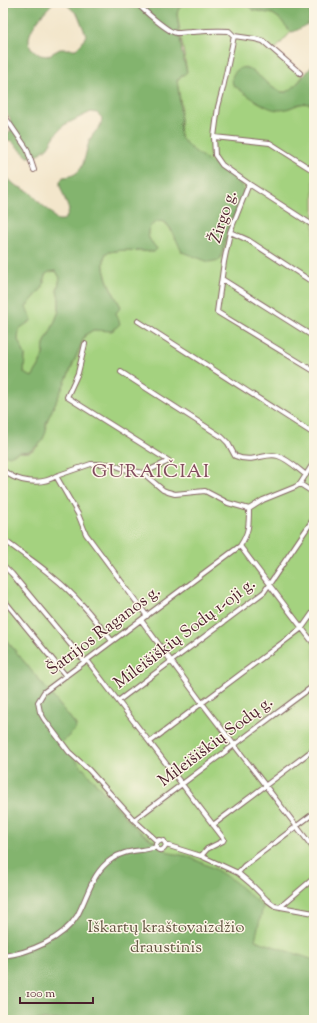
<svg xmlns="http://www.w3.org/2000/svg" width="317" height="1023" font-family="'Sorts Mill Goudy',serif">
	<rect width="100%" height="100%" fill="#fcf5e5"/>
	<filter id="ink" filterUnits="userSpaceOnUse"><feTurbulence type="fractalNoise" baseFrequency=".025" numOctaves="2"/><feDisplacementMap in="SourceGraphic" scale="8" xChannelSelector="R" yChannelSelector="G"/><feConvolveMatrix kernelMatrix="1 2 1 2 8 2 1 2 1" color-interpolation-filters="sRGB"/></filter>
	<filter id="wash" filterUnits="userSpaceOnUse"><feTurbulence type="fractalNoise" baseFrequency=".012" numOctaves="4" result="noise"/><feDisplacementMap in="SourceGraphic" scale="16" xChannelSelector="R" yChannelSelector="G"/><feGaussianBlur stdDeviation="0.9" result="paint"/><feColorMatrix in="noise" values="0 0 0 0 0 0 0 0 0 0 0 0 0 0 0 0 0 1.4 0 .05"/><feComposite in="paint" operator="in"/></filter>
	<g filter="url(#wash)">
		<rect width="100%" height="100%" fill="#f3e6cb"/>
		<path fill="#a4d27f" stroke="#777855" d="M185,3H245L253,10L273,14L280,19L291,32L273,52L303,76L292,90L286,92H278L251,70L244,67L233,85L267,106L289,108L299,104L307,103L314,105V1020H3L159,844L139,831L128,820L60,743L75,730L76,725L3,636V454C10,456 13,453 19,452C22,452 25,453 29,452C40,448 47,435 46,423L67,378L85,335L93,330H99L117,317L116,312L121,307C113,292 98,269 106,253C122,248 138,251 154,252L157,249C154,245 149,240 148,235C146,227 157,219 164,222C171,226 172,236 177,240C188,247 207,254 220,260L230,224L244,192L233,177L192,150L186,143L179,134L181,106L177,79L187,72L177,14L178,10Z
			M56,271L60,278L57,291L59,299V311L53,326L44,344L43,355L39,366L32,377L24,374L25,355L18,340L19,329L23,325L30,322L26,307L43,287L45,275L49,272Z"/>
		<path fill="#83b46e" stroke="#666a4c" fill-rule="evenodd" d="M3,3H53C45,11 29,28 29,40C29,43 30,46 31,49L40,55L47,56L60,49H76L82,43L86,35L78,15L65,3H185L178,10L177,14L182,53L187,72L177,80C179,94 181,108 180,123C180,127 179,132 180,135C190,157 241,173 244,192L230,224L220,260L209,262L182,252C178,245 172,226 164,222C157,219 146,227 148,235C149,240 154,245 157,249L154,252C138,251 121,248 106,253C98,270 113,292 121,307L116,313L120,324L112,331L93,330L85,335L67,378L46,423V432L41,443L30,451L19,452L9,456L3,454V174L15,185L30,192L42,205L51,212L55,218L58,220H63L66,218L69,210L60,186V182L63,177C89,176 82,152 92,136C97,128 101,129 102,118L97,113L91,112L64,125L56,134L48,147L37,156L28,157L10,140L3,145V138L11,131L10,118L3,108ZM56,271L60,278L57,291L59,299V311L53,326L44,344L43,355L39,366L32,377L24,373L25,355L18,340L19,329L32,320L26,307L43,287L45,275L49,272Z
			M245,3H310V17L308,24C302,26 297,32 291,32L280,19L273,14L253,10Z
			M314,64V105C297,100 295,109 280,110C267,111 245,93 233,85C232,79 231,76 236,71C251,56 269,95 286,92C293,91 308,70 314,64Z
			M3,636L76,725L75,730L61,743L128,820L139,831L170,853L187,856L215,869L235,882L263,907L255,940L314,960V1020H3Z"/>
	</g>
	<g filter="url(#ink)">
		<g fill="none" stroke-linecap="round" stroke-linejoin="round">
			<defs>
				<path id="minor" d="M137,3C143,10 168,32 176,33C181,33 187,32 191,32C204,31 216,30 229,31L234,36L223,88L218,107L214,137L215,155L222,165L249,184L230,232L224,262L217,312L314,371
					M234,36L255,39L263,41L300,73
					M3,114L27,149L34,170
					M214,137L270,143L314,171
					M249,184L314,226
					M230,232L248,240L314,283
					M222,279L314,337
					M138,321L314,434
					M85,344L78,373L67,397L169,461L143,473
					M121,372L222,437L228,443L235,456C253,464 265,452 278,456C288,459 298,469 306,475
					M3,470C16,482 41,486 56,476L91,464H111L124,469L143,473L163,490L168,492L175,494L205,491L228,503L249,509
					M56,476L78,514L86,534L147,616
					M300,484L314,493
					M3,539C19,552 36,562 52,576C76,595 93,617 112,641
					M240,546L314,644
					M3,565L12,574L85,662
					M3,599L66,676
					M141,620L202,703L314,849
					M87,660L118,701
					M150,742L302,628L314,611
					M134,820L293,701L312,687L314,690
					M213,825L314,749
					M157,841L134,820L89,770L69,752L44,719L40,712L38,702L44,692L240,546C249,533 249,524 249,509L263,500L295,487L300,484L314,462
					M166,845L201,856L238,873L251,884L267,900L275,906L314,913
					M156,847V844L159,840L164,841L166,845
					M156,847C159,852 164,851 166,845
					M201,856L207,849L223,841L224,839L118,701L264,592L314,518
					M238,873L244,866L314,813
					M280,907L314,878
					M3,956C29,953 63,939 77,916C88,896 92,872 112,859C125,849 141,852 156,847"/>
			</defs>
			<use href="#minor" stroke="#856563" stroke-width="6"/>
			<use href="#minor" stroke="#fff" stroke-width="4"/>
		</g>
	</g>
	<g text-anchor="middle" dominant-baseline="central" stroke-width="3" stroke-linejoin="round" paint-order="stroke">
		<g font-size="17" fill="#4a1f2b" stroke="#fcf5e5">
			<text transform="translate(224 217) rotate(-72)">Žirgo g.</text>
			<text transform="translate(104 631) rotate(-37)">Šatrijos Raganos g.</text>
			<text transform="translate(185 634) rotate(-37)">Mileišiškių Sodų 1-oji g.</text>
			<text transform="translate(216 742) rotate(-37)">Mileišiškių Sodų g.</text>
		</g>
		<g font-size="17" fill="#655544" stroke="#fcf5e5">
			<text x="166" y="928">Iškartų kraštovaizdžio<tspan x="166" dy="20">draustinis</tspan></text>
		</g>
		<g font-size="19" letter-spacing="1" fill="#804b5e" stroke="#fcf5e5">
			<text x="151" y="472">GURAIČIAI</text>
		</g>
	</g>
	<rect width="317" height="1023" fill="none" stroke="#fcf5e5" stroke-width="16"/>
	<path d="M20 997v6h73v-6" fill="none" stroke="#4a1f2b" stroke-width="2"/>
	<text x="26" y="997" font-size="12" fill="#4a1f2b" stroke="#fcf5e5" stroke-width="3" paint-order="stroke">100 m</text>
</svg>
